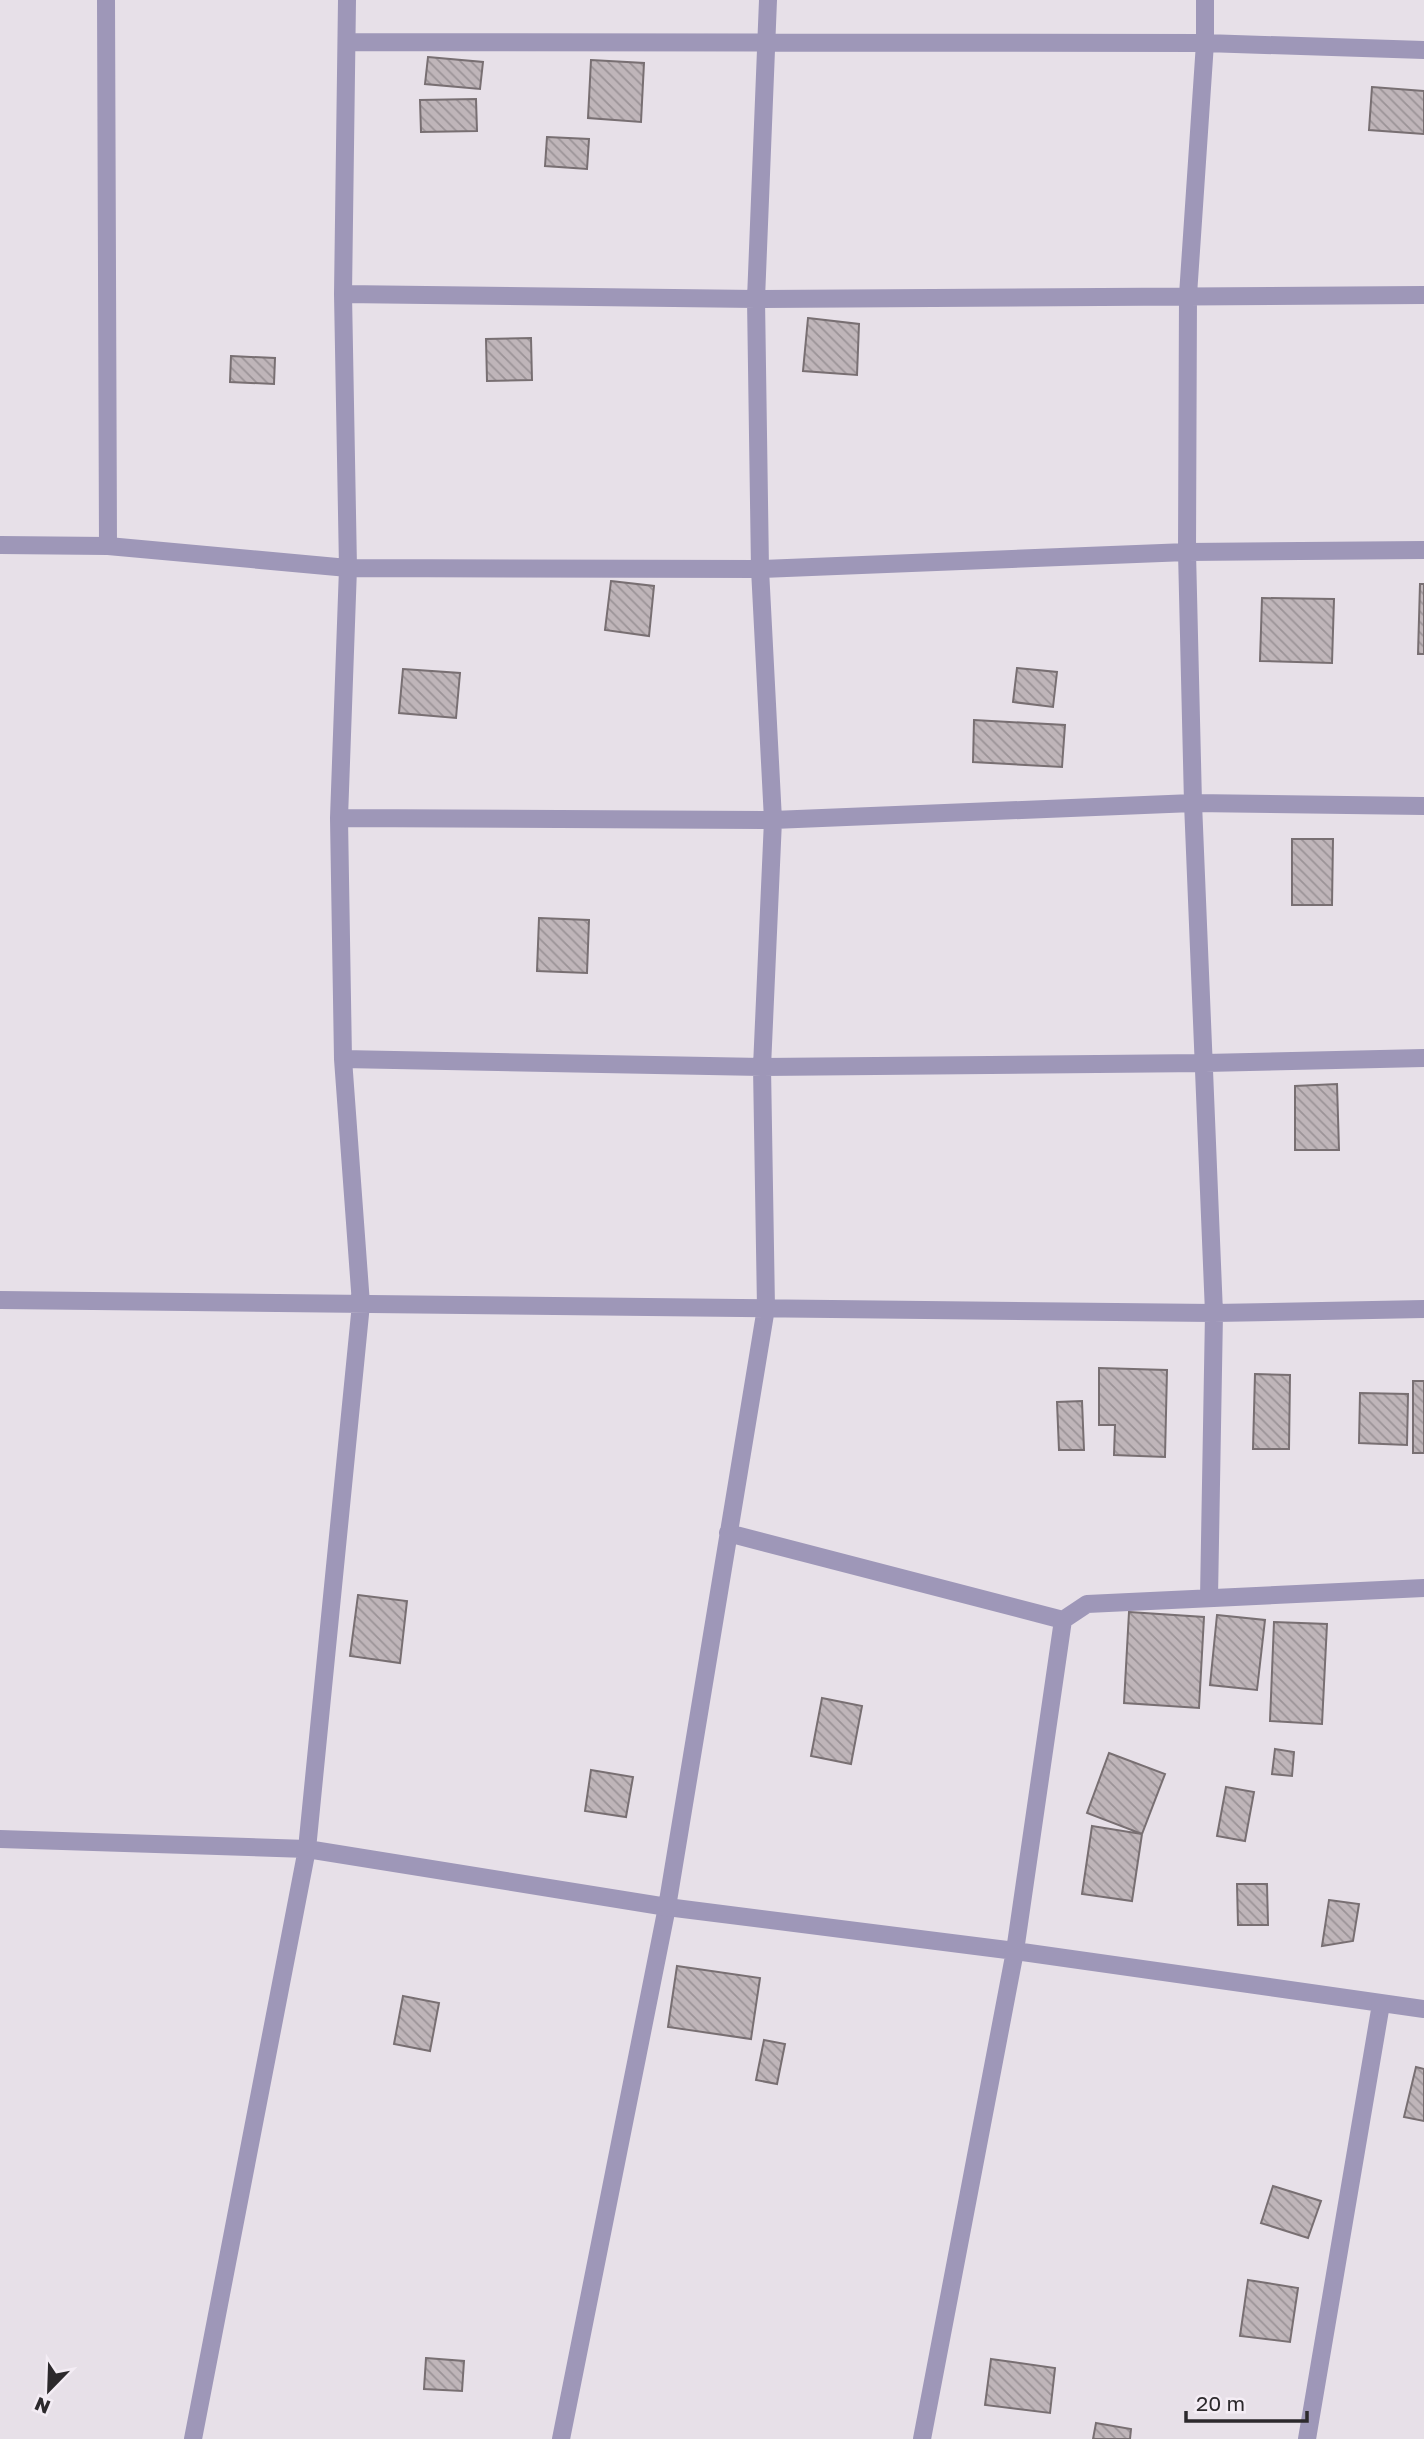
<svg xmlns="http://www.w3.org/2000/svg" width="1424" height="2439" font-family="'Golos Text',sans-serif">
	<defs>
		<pattern id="building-back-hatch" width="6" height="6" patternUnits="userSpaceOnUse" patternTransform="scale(1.75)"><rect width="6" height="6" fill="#bfb5b9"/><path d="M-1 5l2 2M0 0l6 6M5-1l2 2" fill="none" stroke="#9b9397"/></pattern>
	</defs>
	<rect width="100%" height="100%" fill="#e7e0e8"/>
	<path fill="url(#building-back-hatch)" stroke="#786f72" stroke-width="2" d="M428,57L483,62L480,89L425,84Z
		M591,60L644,63L641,122L588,118Z
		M1372,87L1424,91V134L1369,130Z
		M476,99L477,131L421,132L420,100Z
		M547,137L589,139L587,169L545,166Z
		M808,318L859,324L857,375L803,371Z
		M531,338L532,380L487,381L486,339Z
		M231,356L275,358L274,384L230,382Z
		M611,581L654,586L649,636L605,630Z
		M1420,584H1424V654H1418Z
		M1262,598L1334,599L1332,663L1260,661Z
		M1017,668L1057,672L1053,707L1013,702Z
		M403,669L460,673L456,718L399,713Z
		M974,720L1065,725L1062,767L973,762Z
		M1292,839H1333L1332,905H1292Z
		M539,918L589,920L587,973L537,971Z
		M1337,1084L1339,1150H1295V1086Z
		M1099,1368L1167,1370L1165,1457L1114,1455L1115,1425H1099Z
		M1255,1374L1290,1375L1289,1449H1253Z
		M1413,1381H1424V1453H1413Z
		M1360,1393L1408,1394L1407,1445L1359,1443Z
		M1082,1401L1084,1450H1059L1057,1402Z
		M358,1595L407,1601L400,1663L350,1656Z
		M1129,1612L1204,1617L1199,1708L1124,1703Z
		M1217,1615L1265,1620L1257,1690L1210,1685Z
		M1274,1622L1327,1624L1322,1724L1270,1721Z
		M822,1698L862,1706L851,1764L811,1756Z
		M1275,1749L1294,1752L1292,1776L1272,1774Z
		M1109,1753L1165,1774L1142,1834L1087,1813Z
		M591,1770L633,1777L626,1817L585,1811Z
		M1226,1787L1254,1792L1245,1841L1217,1836Z
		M1092,1826L1142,1834L1132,1901L1082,1894Z
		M1237,1884H1267L1268,1925H1238Z
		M1329,1900L1359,1904L1353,1941L1322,1946Z
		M677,1966L760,1978L751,2039L668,2027Z
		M403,1996L439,2003L430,2051L394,2044Z
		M764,2040L785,2044L777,2084L756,2080Z
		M1416,2067L1424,2069V2121L1404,2117Z
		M1273,2186L1321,2201L1308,2238L1261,2223Z
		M1248,2280L1298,2288L1290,2342L1240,2336Z
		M426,2358L464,2361L462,2391L424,2389Z
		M991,2359L1055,2368L1050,2413L985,2405Z
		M1096,2423L1131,2429L1130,2439H1093Z"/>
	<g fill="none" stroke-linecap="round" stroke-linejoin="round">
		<path stroke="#9e97b8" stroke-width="18" d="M561,2439L667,1907"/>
		<path stroke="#9e97b8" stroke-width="18" d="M106,0L108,546
			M1205,0V43L1188,295L1187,552L1193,803L1214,1313L1209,1598
			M349,42L1205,43L1424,50
			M343,294L756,299L1424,295
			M0,545L108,546L348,568L760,569L1187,552L1424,550
			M339,818L773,820L1193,803L1424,806
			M343,1059L762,1067L1205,1063L1424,1058
			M0,1300L1214,1313L1424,1309
			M728,1533L1063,1620
			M0,1839L307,1849L667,1907L1015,1951L1424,2009
			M667,1907L766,1308L762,1067L773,820L760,569L756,299L768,0
			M193,2439L307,1849L361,1304L343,1059L339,818L348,568L343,294L347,0
			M922,2439L1015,1951L1063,1620L1087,1604L1424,1588
			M1307,2439L1381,2004"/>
	</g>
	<g transform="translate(49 2390) rotate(203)" stroke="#f4edf5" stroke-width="5" paint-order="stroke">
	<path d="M0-5L12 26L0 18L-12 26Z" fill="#2c292c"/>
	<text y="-10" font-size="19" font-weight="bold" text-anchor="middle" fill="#2c292c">N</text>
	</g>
	<path d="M1186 2411v10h121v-10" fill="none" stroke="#2c292c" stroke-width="3.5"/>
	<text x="1196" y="2411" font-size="21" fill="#2c292c" stroke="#f4edf5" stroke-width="5" paint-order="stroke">20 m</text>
</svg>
